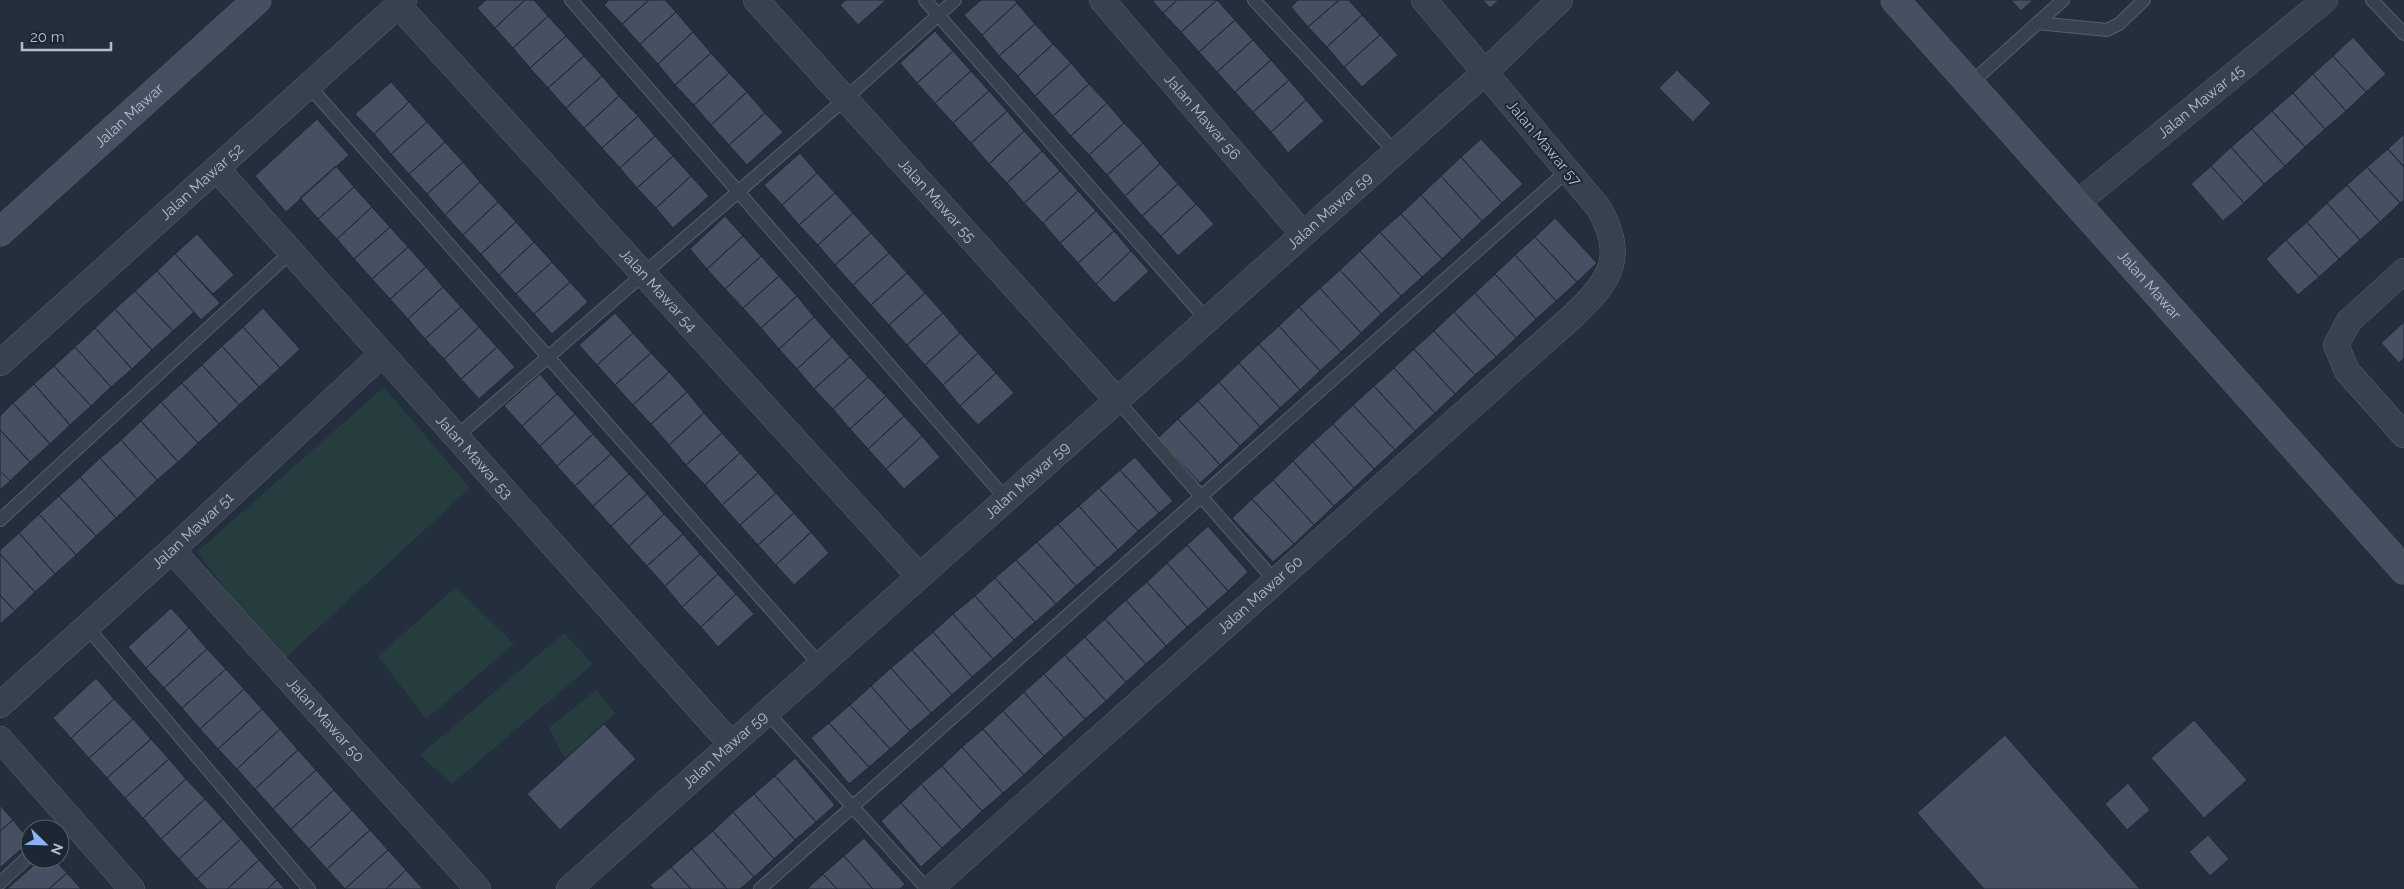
<svg xmlns="http://www.w3.org/2000/svg" width="2404" height="889" font-family="Raleway,sans-serif">
	<rect width="100%" height="100%" fill="#242f3e"/>
	<path fill="#263c3f" d="M384,387L470,488L281,662L197,552Z
		M456,587L514,644L426,719L378,656Z
		M564,633L593,664L452,784L420,755Z
		M596,690L615,713L565,759L549,728Z"/>
	<path fill="#455162" stroke="#1f2835" d="M486,0H525L495,28L477,8Z
		M525,0H534L548,16L513,48L495,28Z
		M609,0H649L622,24L604,5Z
		M649,0H665L676,12L640,44L622,24Z
		M846,0H886L858,25L840,5Z
		M981,0H1015L1017,3L982,35L964,15Z
		M1152,0H1177L1163,13Z
		M1177,0H1217L1181,32L1163,13Z
		M1217,0L1235,20L1199,52L1181,32Z
		M1298,0H1339L1308,27L1291,7Z
		M1339,0H1349L1362,15L1327,47L1308,27Z
		M1483,0H1499L1490,8Z
		M2011,0H2033L2021,11Z
		M1017,3L1035,24L999,56L982,35Z
		M676,12L693,32L658,64L640,44Z
		M1362,15L1380,35L1344,67L1327,47Z
		M548,16L566,36L530,68L513,48Z
		M1235,20L1253,40L1217,72L1199,52Z
		M1035,24L1053,44L1018,76L999,56Z
		M935,31L953,51L917,83L900,63Z
		M693,32L711,53L675,85L658,64Z
		M1380,35L1398,55L1362,87L1344,67Z
		M566,36L584,56L548,88L530,68Z
		M2353,37L2386,74L2366,92L2333,56Z
		M1253,40L1271,60L1235,92L1217,72Z
		M1053,44L1071,63L1035,96L1018,76Z
		M953,51L971,71L935,103L917,83Z
		M711,53L729,73L694,105L675,85Z
		M584,56L602,76L566,108L548,88Z
		M2333,56L2366,92L2346,111L2313,74Z
		M1271,60L1289,80L1253,112L1235,92Z
		M1071,63L1089,84L1053,116L1035,96Z
		M1677,70L1711,103L1693,122L1659,88Z
		M971,71L989,91L953,123L935,103Z
		M729,73L747,92L711,125L694,105Z
		M2313,74L2346,111L2325,129L2293,93Z
		M602,76L619,96L584,128L566,108Z
		M1289,80L1306,100L1271,132L1253,112Z
		M391,82L409,102L374,134L355,114Z
		M1089,84L1107,103L1071,136L1053,116Z
		M989,91L1007,111L971,143L953,123Z
		M747,92L765,113L729,145L711,125Z
		M2293,93L2325,129L2305,147L2272,111Z
		M619,96L638,116L602,148L584,128Z
		M1306,100L1324,121L1288,153L1271,132Z
		M409,102L427,122L391,154L374,134Z
		M1107,103L1124,123L1089,155L1071,136Z
		M1007,111L1024,131L989,164L971,143Z
		M2272,111L2305,147L2285,166L2252,129Z
		M765,113L783,132L747,165L729,145Z
		M638,116L655,136L620,168L602,148Z
		M317,119L349,155L286,212L255,176Z
		M427,122L445,142L409,174L391,154Z
		M1124,123L1143,143L1107,175L1089,155Z
		M2252,129L2285,166L2264,184L2231,147Z
		M1024,131L1042,151L1007,183L989,164Z
		M2404,134V167L2388,149Z
		M655,136L673,156L637,188L620,168Z
		M1481,139L1523,184L1502,203L1461,157Z
		M445,142L463,162L427,194L409,174Z
		M1143,143L1160,164L1125,196L1107,175Z
		M2231,147L2264,184L2244,203L2211,166Z
		M2388,149L2404,167V200L2400,203L2367,167Z
		M1042,151L1060,171L1024,203L1007,183Z
		M800,153L817,173L782,205L764,185Z
		M673,156L691,176L656,208L637,188Z
		M1461,157L1502,203L1482,221L1441,176Z
		M463,162L480,182L445,215L427,194Z
		M1160,164L1178,184L1142,216L1125,196Z
		M336,166L354,187L318,219L300,198Z
		M2211,166L2244,203L2223,221L2191,184Z
		M2367,167L2400,203L2380,222L2347,185Z
		M1060,171L1078,191L1043,223L1024,203Z
		M817,173L835,193L799,225L782,205Z
		M691,176L709,196L673,228L656,208Z
		M1441,176L1482,221L1462,240L1421,195Z
		M480,182L498,202L463,235L445,215Z
		M1178,184L1196,204L1161,236L1142,216Z
		M2347,185L2380,222L2360,240L2327,203Z
		M354,187L372,207L337,239L318,219Z
		M1078,191L1096,211L1060,243L1043,223Z
		M835,193L853,213L818,245L799,225Z
		M1421,195L1462,240L1442,259L1401,214Z
		M498,202L516,222L481,254L463,235Z
		M2327,203L2360,240L2339,259L2307,222Z
		M1196,204L1214,224L1178,256L1161,236Z
		M372,207L390,227L354,259L337,239Z
		M1096,211L1114,231L1078,263L1060,243Z
		M853,213L871,233L835,265L818,245Z
		M1401,214L1442,259L1422,277L1380,232Z
		M725,216L743,236L707,269L690,249Z
		M1555,218L1597,263L1577,282L1535,237Z
		M516,222L534,242L499,275L481,254Z
		M2307,222L2339,259L2319,277L2286,240Z
		M390,227L408,247L372,279L354,259Z
		M1114,231L1131,251L1096,284L1078,263Z
		M1380,232L1422,277L1401,296L1360,251Z
		M871,233L889,253L853,285L835,265Z
		M197,234L234,275L213,294L175,254Z
		M743,236L761,256L725,289L707,269Z
		M1535,237L1577,282L1556,301L1515,255Z
		M2286,240L2319,277L2298,295L2266,259Z
		M534,242L552,262L516,294L499,275Z
		M408,247L426,267L390,299L372,279Z
		M1131,251L1149,271L1114,303L1096,284Z
		M1360,251L1401,296L1381,314L1340,270Z
		M889,253L907,273L871,305L853,285Z
		M175,254L220,303L201,320L157,271Z
		M1515,255L1556,301L1536,319L1495,274Z
		M761,256L779,276L743,308L725,289Z
		M552,262L570,282L534,314L516,294Z
		M426,267L443,287L408,319L390,299Z
		M1340,270L1381,314L1361,333L1320,288Z
		M157,271L194,312L173,331L135,291Z
		M907,273L925,293L889,325L871,305Z
		M1495,274L1536,319L1516,338L1475,293Z
		M779,276L797,296L761,328L743,308Z
		M570,282L588,302L552,334L534,314Z
		M443,287L461,307L425,339L408,319Z
		M1320,288L1361,333L1341,352L1299,307Z
		M135,291L173,331L152,350L115,309Z
		M925,293L943,313L907,345L889,325Z
		M1475,293L1516,338L1496,357L1454,312Z
		M797,296L814,317L779,349L761,328Z
		M461,307L479,327L444,359L425,339Z
		M1299,307L1341,352L1320,371L1279,326Z
		M263,308L300,349L280,368L243,327Z
		M115,309L152,350L132,369L95,328Z
		M1454,312L1496,357L1475,375L1434,331Z
		M615,313L633,333L597,365L579,345Z
		M943,313L960,333L925,365L907,345Z
		M814,317L832,337L797,369L779,349Z
		M2404,322V358L2399,363L2381,343Z
		M1279,326L1320,371L1300,390L1259,344Z
		M243,327L280,368L259,387L222,346Z
		M479,327L497,347L461,379L444,359Z
		M95,328L132,369L111,387L75,347Z
		M1434,331L1475,375L1455,394L1414,349Z
		M633,333L651,353L615,385L597,365Z
		M960,333L978,353L943,385L925,365Z
		M832,337L850,357L814,389L797,369Z
		M1259,344L1300,390L1280,408L1239,363Z
		M222,346L259,387L239,405L202,365Z
		M75,347L111,387L91,406L54,366Z
		M497,347L515,367L479,399L461,379Z
		M1414,349L1455,394L1435,413L1394,368Z
		M651,353L669,372L633,405L615,385Z
		M978,353L996,373L960,406L943,385Z
		M850,357L868,377L833,409L814,389Z
		M1239,363L1280,408L1260,427L1219,382Z
		M202,365L239,405L219,424L182,383Z
		M54,366L91,406L70,425L34,384Z
		M1394,368L1435,413L1415,431L1374,386Z
		M669,372L687,392L651,424L633,405Z
		M996,373L1014,393L978,425L960,406Z
		M540,374L557,394L522,426L504,406Z
		M868,377L886,396L850,429L833,409Z
		M1219,382L1260,427L1240,446L1198,401Z
		M182,383L219,424L198,443L161,402Z
		M34,384L70,425L50,444L13,403Z
		M1374,386L1415,431L1395,450L1353,405Z
		M687,392L704,413L669,445L651,424Z
		M557,394L575,414L540,446L522,426Z
		M886,396L904,416L868,449L850,429Z
		M1198,401L1240,446L1220,465L1178,419Z
		M161,402L198,443L178,462L141,421Z
		M13,403L50,444L30,462L0,430V416Z
		M1353,405L1395,450L1374,469L1333,424Z
		M704,413L722,433L686,465L669,445Z
		M575,414L593,434L557,466L540,446Z
		M904,416L922,436L886,469L868,449Z
		M1178,419L1220,465L1200,483L1158,438Z
		M141,421L178,462L157,480L121,440Z
		M1333,424L1374,469L1354,488L1313,442Z
		M0,430L30,462L10,481L0,471Z
		M722,433L740,453L705,485L686,465Z
		M593,434L611,454L575,486L557,466Z
		M922,436L940,457L904,489L886,469Z
		M121,440L157,480L137,499L100,458Z
		M1313,442L1354,488L1334,506L1293,461Z
		M740,453L758,473L722,505L705,485Z
		M611,454L629,474L593,506L575,486Z
		M1135,457L1173,501L1159,513L1120,470Z
		M100,458L137,499L116,518L80,477Z
		M1293,461L1334,506L1314,525L1273,480Z
		M1120,470L1159,513L1138,531L1099,488Z
		M0,471L10,481L0,490Z
		M758,473L776,493L740,525L722,505Z
		M629,474L647,494L611,526L593,506Z
		M80,477L116,518L96,536L59,496Z
		M1273,480L1314,525L1294,544L1252,499Z
		M1099,488L1138,531L1118,550L1079,506Z
		M776,493L794,513L758,545L740,525Z
		M647,494L664,514L629,546L611,526Z
		M59,496L96,536L76,555L39,514Z
		M1252,499L1294,544L1273,562L1232,518Z
		M1079,506L1118,550L1097,568L1058,524Z
		M794,513L811,532L776,565L758,545Z
		M39,514L76,555L55,574L19,533Z
		M664,514L683,534L647,566L629,546Z
		M1058,524L1097,568L1076,586L1037,542Z
		M1208,526L1248,572L1228,591L1187,545Z
		M811,532L829,553L794,585L776,565Z
		M19,533L55,574L35,592L0,554V550Z
		M683,534L700,554L665,586L647,566Z
		M1037,542L1076,586L1056,604L1016,560Z
		M1187,545L1228,591L1208,609L1167,563Z
		M0,554L35,592L15,611L0,595Z
		M700,554L718,574L682,607L665,586Z
		M1016,560L1056,604L1035,622L995,578Z
		M1167,563L1208,609L1187,627L1147,582Z
		M718,574L736,594L701,627L682,607Z
		M995,578L1035,622L1014,640L975,596Z
		M1147,582L1187,627L1166,646L1126,600Z
		M736,594L754,614L718,647L701,627Z
		M0,595L15,611L0,624Z
		M975,596L1014,640L993,659L953,614Z
		M1126,600L1166,646L1146,664L1105,619Z
		M171,608L189,628L146,668L128,647Z
		M953,614L993,659L972,677L933,632Z
		M1105,619L1146,664L1126,682L1085,637Z
		M189,628L207,649L164,688L146,668Z
		M933,632L972,677L952,695L912,650Z
		M1085,637L1126,682L1106,701L1065,655Z
		M207,649L226,669L182,708L164,688Z
		M912,650L952,695L931,713L891,668Z
		M1065,655L1106,701L1085,719L1044,674Z
		M891,668L931,713L910,731L871,686Z
		M226,669L244,689L200,729L182,708Z
		M1044,674L1085,719L1064,738L1024,692Z
		M96,678L114,699L71,738L53,718Z
		M871,686L910,731L890,749L850,705Z
		M244,689L262,709L218,749L200,729Z
		M1024,692L1064,738L1044,756L1003,711Z
		M114,699L133,719L89,758L71,738Z
		M850,705L890,749L869,767L829,723Z
		M262,709L280,729L237,769L218,749Z
		M1003,711L1044,756L1024,775L983,729Z
		M133,719L151,739L107,778L89,758Z
		M2194,720L2247,780L2204,818L2151,758Z
		M829,723L869,767L849,784L811,738Z
		M604,724L636,759L560,830L527,794Z
		M280,729L298,750L255,789L237,769Z
		M983,729L1024,775L1003,793L962,747Z
		M2005,735L2140,889H1984L1917,813Z
		M151,739L169,759L125,798L107,778Z
		M962,747L1003,793L982,811L942,766Z
		M298,750L316,770L273,809L255,789Z
		M795,758L835,805L816,822L775,776Z
		M169,759L186,779L143,818L125,798Z
		M942,766L982,811L962,830L921,784Z
		M316,770L334,790L291,829L273,809Z
		M775,776L816,822L795,840L754,794Z
		M186,779L205,799L161,839L143,818Z
		M2128,783L2150,810L2127,830L2105,804Z
		M921,784L962,830L942,848L901,803Z
		M334,790L352,810L309,849L291,829Z
		M754,794L795,840L774,859L733,812Z
		M205,799L223,819L179,859L161,839Z
		M901,803L942,848L921,867L881,821Z
		M0,805L13,820L0,831Z
		M352,810L370,830L327,869L309,849Z
		M733,812L774,859L754,877L713,831Z
		M223,819L241,839L197,879L179,859Z
		M13,820L30,841L0,868V831Z
		M370,830L388,850L345,889L327,869Z
		M713,831L754,877L740,889H727L692,849Z
		M2208,835L2229,859L2210,876L2189,852Z
		M864,838L905,884L900,889H873L844,856Z
		M241,839L259,860L227,889H207L197,879Z
		M692,849L727,889H691L671,867Z
		M388,850L406,870L386,889H345Z
		M844,856L873,889H837L823,874Z
		M41,859H54L67,873L49,889H7Z
		M259,860L277,880L267,889H227Z
		M671,867L691,889H654L650,885Z
		M406,870L423,889H386Z
		M67,873L81,889H49Z
		M823,874L837,889H807Z
		M277,880L285,889H267Z"/>
	<g fill="none" stroke-linecap="round" stroke-linejoin="round">
		<defs>
			<path id="lane" d="M571,0L1006,499
				M925,0L1207,320
				M1254,0L1395,152
				M2372,0L2404,34
				M2037,23L2107,30L2119,24L2144,0
				M1970,84L2063,0
				M309,86L820,665
				M1117,400L1275,581
				M456,437L845,99L955,0
				M0,520L291,252
				M87,627L309,889
				M767,712L927,889
				M0,883L30,855
				M760,889L1567,171"/>
			<g id="street">
				<path id="s1" d="M756,0L1117,400"/>
				<path id="s2" d="M1102,0L1303,234"/>
				<path id="s3" d="M398,5L919,576"/>
				<path id="s4" d="M217,169L731,744"/>
				<path id="s5" d="M2077,203L2325,0"/>
				<path d="M2404,271L2349,321L2336,345L2347,371L2404,435"/>
				<path id="s6" d="M0,363L404,0"/>
				<path id="s7" d="M172,550L478,889"/>
				<path id="s8" d="M0,705L172,550L382,354"/>
				<path d="M0,739L132,889"/>
				<path id="s9" d="M569,889L1484,73L1560,0"/>
				<path id="s10" d="M930,889L1573,316C1611,280 1627,256 1598,207L1424,0"/>
			</g>
			<g id="secondary">
				<path id="s11" d="M1895,0L2404,570"/>
				<path id="s12" d="M0,232L257,0"/>
			</g>
		</defs>
		<use href="#lane" stroke="#565f6c" stroke-width="14"/>
		<use href="#street" stroke="#565f6c" stroke-width="26"/>
		<use href="#secondary" stroke="#565f6c" stroke-width="29"/>
		<use href="#lane" stroke="#38414e" stroke-width="12"/>
		<use href="#street" stroke="#38414e" stroke-width="25"/>
		<use href="#secondary" stroke="#465061" stroke-width="28"/>
	</g>
	<g text-anchor="middle" dominant-baseline="central" stroke-width="4" stroke-linejoin="round" paint-order="stroke">
		<g font-size="15" fill="#b4bcc9" stroke="#1d2633">
			<text stroke="none"><textPath href="#s5" startOffset="160">Jalan Mawar 45</textPath></text>
			<text stroke="none"><textPath href="#s12" startOffset="174">Jalan Mawar</textPath></text>
			<text stroke="none"><textPath href="#s2" startOffset="154">Jalan Mawar 56</textPath></text>
			<text transform="translate(1544 143) rotate(50)">Jalan Mawar 57</text>
			<text stroke="none"><textPath href="#s6" startOffset="271">Jalan Mawar 52</textPath></text>
			<text stroke="none"><textPath href="#s1" startOffset="270">Jalan Mawar 55</textPath></text>
			<text stroke="none"><textPath href="#s9" startOffset="1019">Jalan Mawar 59</textPath></text>
			<text stroke="none"><textPath href="#s11" startOffset="382">Jalan Mawar</textPath></text>
			<text stroke="none"><textPath href="#s3" startOffset="386">Jalan Mawar 54</textPath></text>
			<text stroke="none"><textPath href="#s4" startOffset="386">Jalan Mawar 53</textPath></text>
			<text stroke="none"><textPath href="#s9" startOffset="614">Jalan Mawar 59</textPath></text>
			<text stroke="none"><textPath href="#s8" startOffset="260">Jalan Mawar 51</textPath></text>
			<text stroke="none"><textPath href="#s10" startOffset="442">Jalan Mawar 60</textPath></text>
			<text stroke="none"><textPath href="#s7" startOffset="229">Jalan Mawar 50</textPath></text>
			<text stroke="none"><textPath href="#s9" startOffset="209">Jalan Mawar 59</textPath></text>
		</g>
	</g>
	<g transform="translate(45 844) rotate(113)"><circle r="24" fill="#1d2633" stroke="#59626f"/>
	<path d="M0-4L9 19L0 12L-9 19Z" fill="#8ab4f8"/>
	<text y="-8" font-size="14" font-weight="bold" text-anchor="middle" fill="#b4bcc9">N</text>
	</g>
	<path d="M22 42v8h89v-8" fill="none" stroke="#b4bcc9" stroke-width="2.5"/>
	<text x="30" y="42" font-size="15" fill="#b4bcc9" stroke="#1d2633" stroke-width="4" paint-order="stroke">20 m</text>
</svg>
